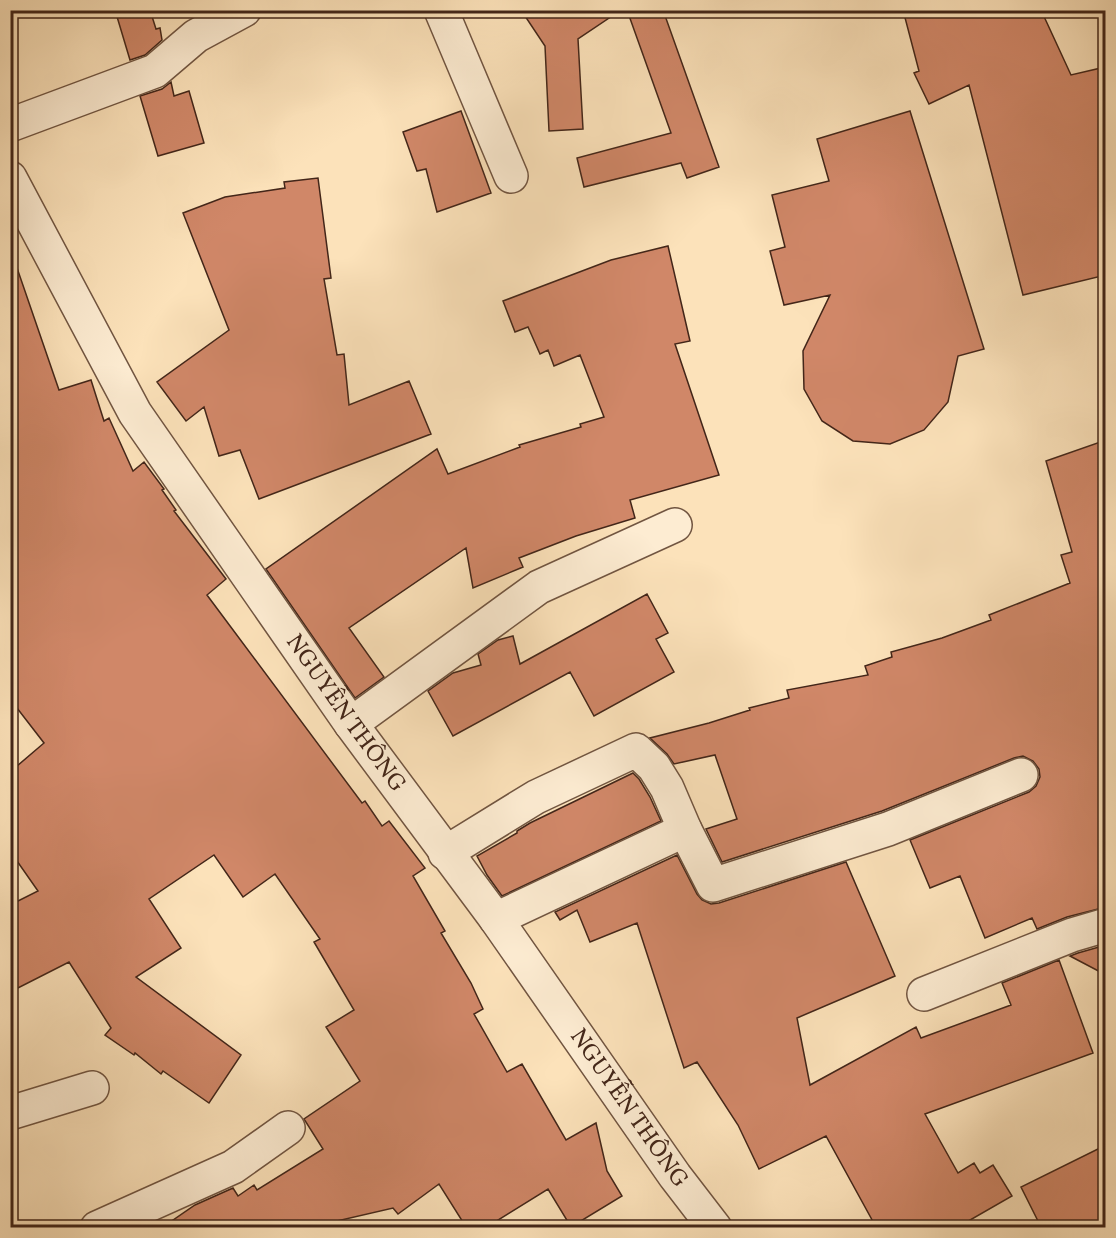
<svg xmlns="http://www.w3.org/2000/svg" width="1116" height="1238" font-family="Vollkorn,serif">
	<rect width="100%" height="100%" fill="#fce2ba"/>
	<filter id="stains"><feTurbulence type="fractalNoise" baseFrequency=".00333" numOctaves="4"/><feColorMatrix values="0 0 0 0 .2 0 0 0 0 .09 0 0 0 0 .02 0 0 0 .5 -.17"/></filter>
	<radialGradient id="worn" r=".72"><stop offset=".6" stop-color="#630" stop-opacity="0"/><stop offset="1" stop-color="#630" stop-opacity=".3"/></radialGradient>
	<path fill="#d08768" stroke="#432619" stroke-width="1.5" d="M115,10H150L156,29L160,28L162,40L145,55L130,60Z
		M521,10H621L578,39L583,129L549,131L545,46Z
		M627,10H663L719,167L687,178L681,163L584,187L577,158L671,133Z
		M903,10H1041L1071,75L1101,68L1106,85V275L1023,295L969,85L929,104L914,73L919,71Z
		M171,82L174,96L189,91L204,143L158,156L140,96L162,89Z
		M461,111L491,193L437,212L426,169L417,171L403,132Z
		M910,111L984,349L958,356L948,402L924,430L890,444L853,441L822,421L804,389L803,351L830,295L784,305L770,251L785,247L772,195L829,181L817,139Z
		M318,178L331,278L324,279L337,355L344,354L349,405L409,381L431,434L259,499L240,450L219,456L204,407L186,421L157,382L229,330L183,213L225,197L285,188L284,182Z
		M668,246L690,341L675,344L719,475L630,500L635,518L576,536L519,558L523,567L473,588L466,548L349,628L384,677L355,698L266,569L437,449L448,474L520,447L519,445L581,427L580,424L604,417L580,355L554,366L548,350L540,354L528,327L515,332L503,301L611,260Z
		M16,265L59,390L91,380L104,421L109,418L133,471L144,462L164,489L162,490L176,510L174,511L226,579L207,595L362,803L365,801L382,826L389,821L425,868L413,876L445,931L441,933L471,983L483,1009L474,1014L507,1072L522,1064L566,1140L596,1123L607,1171L622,1196L571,1227L548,1189L487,1227H466L439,1184L398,1214L393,1208L311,1227H163L195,1205L233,1188L238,1196L254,1185L257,1190L323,1149L304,1119L360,1081L326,1027L354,1010L314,942L320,939L275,874L243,897L214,855L149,899L181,948L136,977L241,1055L209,1103L163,1071L161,1074L135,1053L134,1055L105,1035L111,1028L69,962L10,992V905L38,891L10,851V772L44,743L10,699V266Z
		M1106,440V907L1067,917L1037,929L1032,918L985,938L960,876L930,888L910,840L1029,792L1036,786L1040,777L1039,769L1033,761L1023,756L1014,758L882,811L722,862L706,829L737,819L715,755L674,764L667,754L650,738L709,723L750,710L749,708L789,698L787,690L868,675L865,666L892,657L891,652L942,638L991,620L989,615L1070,583L1061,555L1072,552L1046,461Z
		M647,594L668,633L656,639L674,672L594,716L570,672L453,736L428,691L453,673L481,665L478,654L498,640L513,636L520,664Z
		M633,773L639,779L650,797L661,821L502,896L487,875L477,856L517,833V831L530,823Z
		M677,855L697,894L702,900L711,904L719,903L846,862L895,976L797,1018L810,1085L916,1027L921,1038L1011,1005L1002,983L1059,960L1093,1053L925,1114L958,1173L974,1163L980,1173L993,1165L1012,1196L958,1227H876L826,1136L759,1169L738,1125L697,1062L684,1068L637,923L590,942L577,910L560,920L555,912Z
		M1106,945V975L1070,956L1078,953Z
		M1106,1145V1227H1041L1021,1187Z"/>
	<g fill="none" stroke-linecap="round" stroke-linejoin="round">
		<defs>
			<g id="minor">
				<path d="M441,10L511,176"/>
				<path d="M10,125L155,71L196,36L244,10"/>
				<path id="s1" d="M10,178L135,413L351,724L496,919L675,1176L715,1228"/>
				<path d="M351,724L539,587L675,525"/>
				<path d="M445,853L536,797L636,750L654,767L667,788L685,830L713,885L888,829L1021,775"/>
				<path d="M496,919L685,830"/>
				<path d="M924,994L1072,935L1106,925"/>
				<path d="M10,1113L92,1088"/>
				<path d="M97,1228L233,1167L288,1128"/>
			</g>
		</defs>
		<use href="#minor" stroke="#715541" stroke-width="36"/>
		<use href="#minor" stroke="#fdecd2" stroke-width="33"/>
	</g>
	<g text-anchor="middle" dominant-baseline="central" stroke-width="6" stroke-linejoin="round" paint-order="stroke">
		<g font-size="24" fill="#432619" stroke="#fdecd2">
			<text stroke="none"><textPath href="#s1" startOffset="633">NGUYỄN THÔNG</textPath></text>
			<text stroke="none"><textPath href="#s1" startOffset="1119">NGUYỄN THÔNG</textPath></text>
		</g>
	</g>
	<rect width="1116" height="1238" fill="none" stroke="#fce2ba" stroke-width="36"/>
	<rect x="12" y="12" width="1092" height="1214" fill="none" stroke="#432619" stroke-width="3"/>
	<rect x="18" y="18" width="1080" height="1202" fill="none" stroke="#432619" stroke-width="1.5"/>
	<rect width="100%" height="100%" filter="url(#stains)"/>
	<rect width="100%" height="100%" fill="url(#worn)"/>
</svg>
